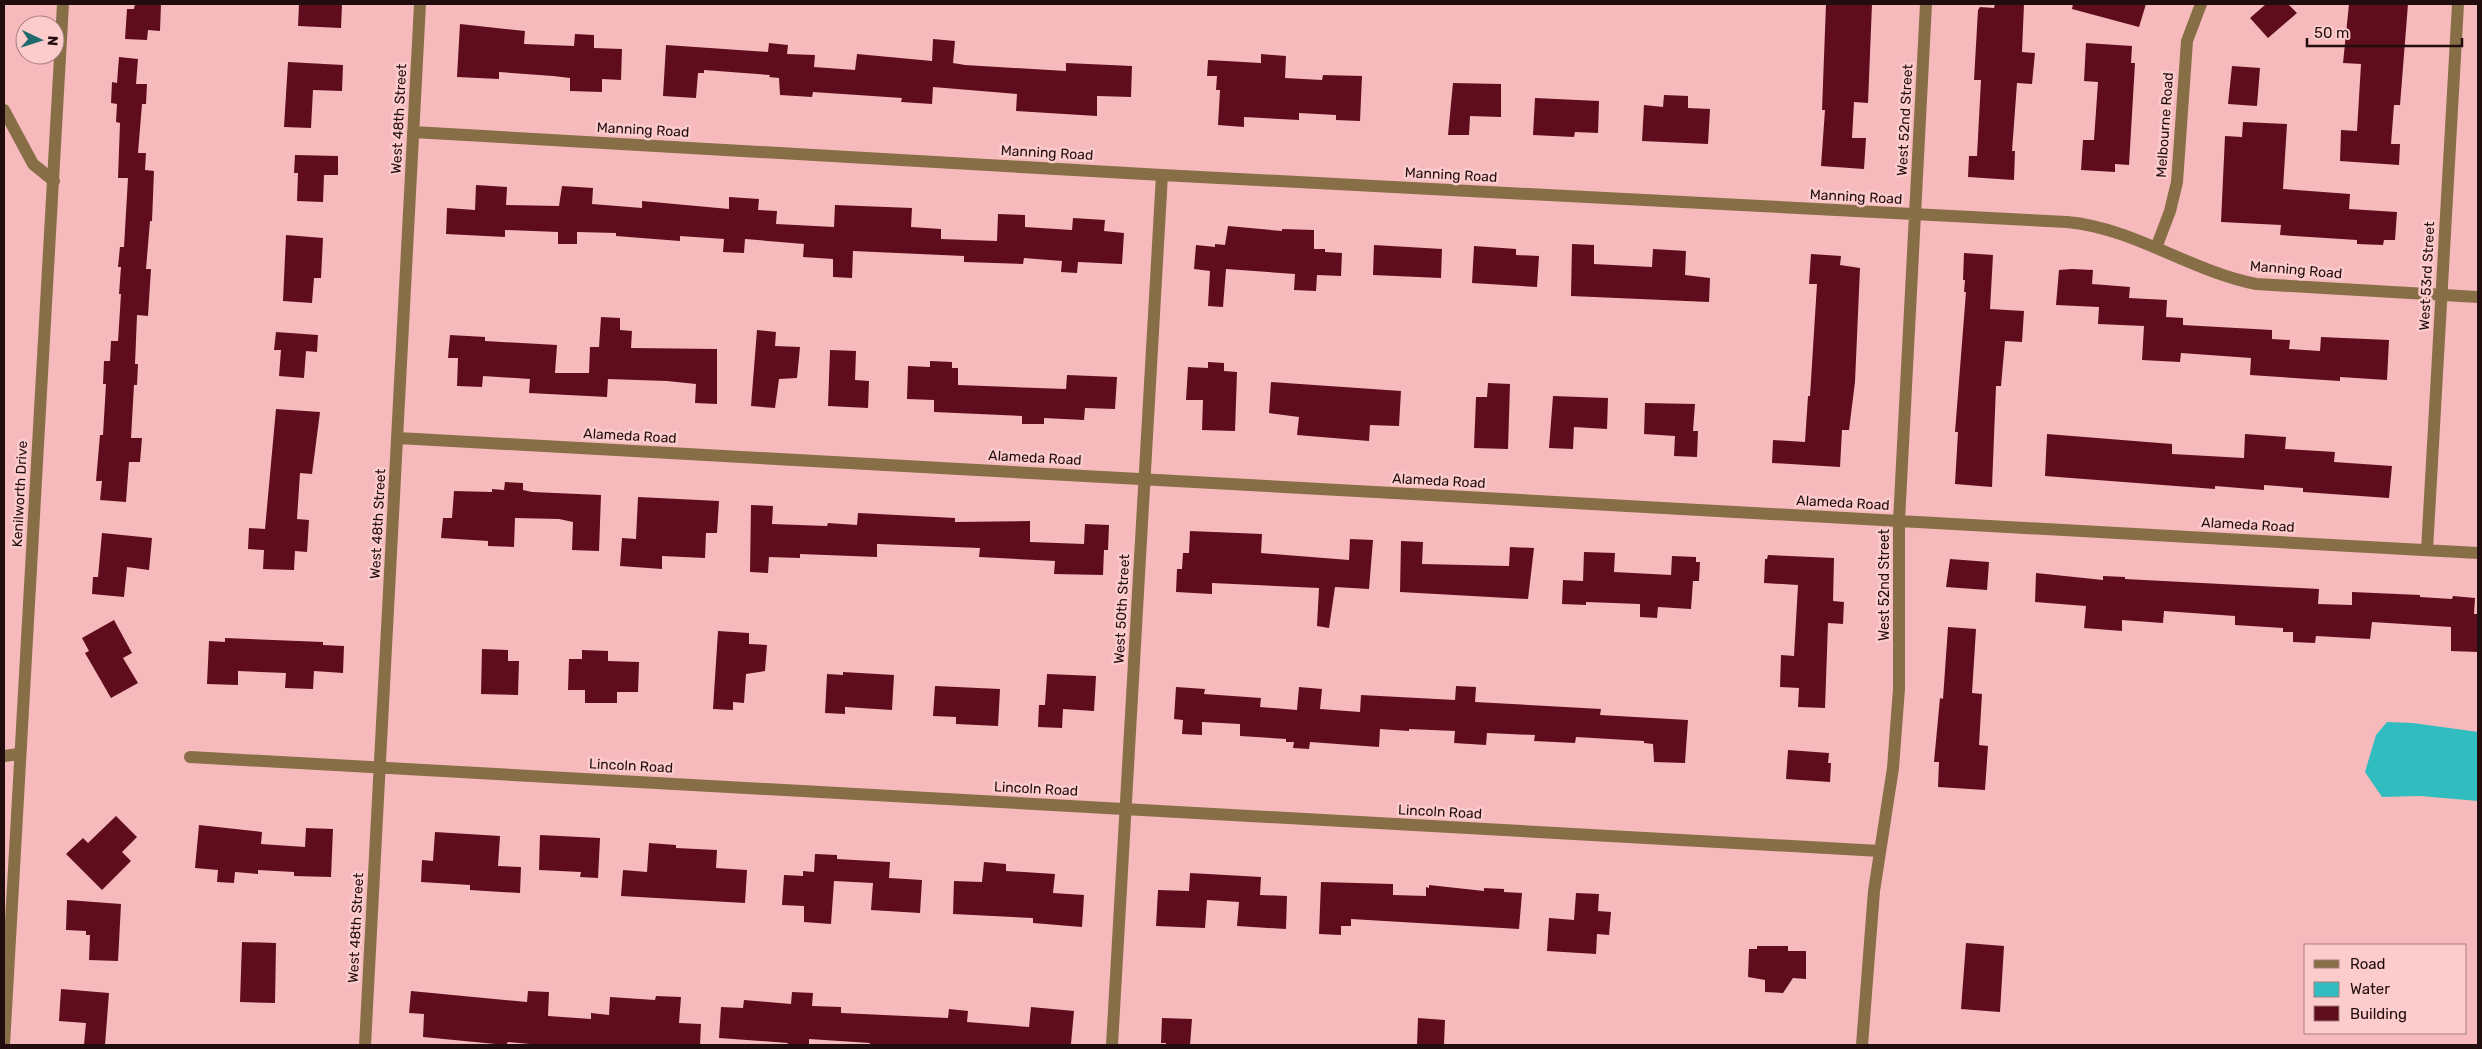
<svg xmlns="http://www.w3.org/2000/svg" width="2482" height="1049" font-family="Rubik,sans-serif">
	<rect width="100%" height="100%" fill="#f6babc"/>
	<path fill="#31bdbf" d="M2387,722L2413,723L2478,732V801L2420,796L2382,797L2365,772L2376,735Z"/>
	<path fill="#5f0d1d" d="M135,4H161L160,31L148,30L147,40L125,39L127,9H134Z
		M299,4H342L341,28L298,26Z
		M1826,4H1872L1868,103L1854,102L1852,138H1866L1864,169L1821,166L1825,110H1822Z
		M1995,4H2024L2022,52L2035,53L2032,84L2017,83L2012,151H2015L2014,180L1968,177L1969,156H1977L1981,80H1974L1978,10L1980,7L1994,8Z
		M2073,4H2146L2139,27L2072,9Z
		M2266,4H2288L2297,13L2268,38L2250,18Z
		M2349,4H2408L2400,105H2394L2391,144H2400L2399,165L2340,161L2341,130L2357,131L2361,64L2343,63Z
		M460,24L525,31L524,44L574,46L575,34L594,35V48L622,49L621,80L602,79V92L570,91V78L553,76L499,72V79L457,77Z
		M933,39L955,41L953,63L965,65L1066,71V63L1132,66L1131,97L1097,96V116L1016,111L1017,94L933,87L932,104L901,102L902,98L813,92L812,97L780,95L779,78L769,77L770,75L704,70V73H698L696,98L663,96L666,45L768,52L769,43L788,45L787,54L815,55L814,67L855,70L857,54L932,61Z
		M2086,43L2132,46L2131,63H2135L2129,165L2115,164V172L2081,170L2083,140H2094L2098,82L2084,81Z
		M1261,54L1286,56L1285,78L1322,80L1323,75L1362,76L1360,121L1336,120V115L1299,113V120L1244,117V127L1218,125L1220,90H1216L1217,76H1207L1208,60L1261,63Z
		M119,57L138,59L136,84H147L146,104H142L138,153H146L145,170L154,171L152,221H150L146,269H151L148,316L137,315L135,364H138L137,385H134L131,438H142L140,462H129L126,502L100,500L102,481H96L100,435H103L106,384H103L104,361H110L111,341H118L121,294H119L121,267H118L120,247H124L128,178H118L120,123L116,122L117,104L111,103L112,82L117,83Z
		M288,62L343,65L342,91L313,90L311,128L284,127Z
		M2232,66L2260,68L2257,106L2228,104Z
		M1453,83L1501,84V117L1470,116L1469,135H1448Z
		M1664,95L1688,96V108L1710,109L1708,144L1642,141L1644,105L1663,107Z
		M1535,98L1599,101L1598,133L1575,132L1574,137L1533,135Z
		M2243,122L2287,124L2283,189L2350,194L2349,209L2397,212L2395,240H2384L2383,245L2357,244V240L2280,235L2281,225L2221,222L2225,136L2242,137Z
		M295,155L338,156V175H324L323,202L297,201L298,173H294Z
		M476,185L507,187L506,205L559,206L562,186L593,188L592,204L642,208V201L729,209V197L759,199L758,210L777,211L776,224L834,227L835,205L912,208L911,227L941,229V239L997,241L998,214L1025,215V227L1072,230L1073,218L1105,220L1104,231L1124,233L1122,264L1078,262L1077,273L1061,272L1062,261L1024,258L1023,264L964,262V256L853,251L852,278L833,277V259L803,257L804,244L745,239L744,253L723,252L724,239L680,236V241L616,236V233L577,232V244H558V232L505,230V237L446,234L447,208L475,210Z
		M1228,226L1282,231V229L1314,230V249H1325V252L1342,253L1341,276L1317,275L1316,291L1294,290L1295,274L1226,269L1223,307L1208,306L1210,271L1194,269L1196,245L1215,247V244L1225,245Z
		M286,235L323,238L321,278H314L312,303L283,301Z
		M1572,244L1594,245V264L1652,267L1653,249L1686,251L1685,275L1710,278L1709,302L1571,296Z
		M1374,245L1442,249L1441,278L1373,275Z
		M1474,246L1516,249V255L1539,256L1537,287L1472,283Z
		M1964,253L1993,255L1990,309L2024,311L2022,342L2005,341L2001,386H1996L1992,487L1955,484L1958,432H1955L1966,292H1964L1965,280H1963Z
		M1811,254L1841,256L1840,265L1860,268L1855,382L1849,430H1842L1840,467L1772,463L1773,440L1805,442L1808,396H1810L1817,284H1809Z
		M2072,269L2093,270L2092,284L2130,287L2129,298L2167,300L2166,317L2183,318V325L2272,330V339L2290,340L2289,349L2320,351L2321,337L2389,340L2387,380L2340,377V381L2250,375L2251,358L2181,353L2180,362L2142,360L2144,326L2098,324L2099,307L2056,305L2059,270Z
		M601,317L620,318V330L632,331L631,348L717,349V404L695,403L696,384L667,381L608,379L607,397L529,393L530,379L483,376L482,387L457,386L458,358H448L450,335L485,337V341L557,345L555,373H589L590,347H599Z
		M757,330L776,332L775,346L800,347L797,378L779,379L775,408L751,406Z
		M276,332L318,335L317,352L306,351L304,378L279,376L281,350H274Z
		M830,350L856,351L855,380L869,381L868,408L828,406Z
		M930,361L952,362V368H958V385L1066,389L1067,375L1117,377L1115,409L1085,408L1084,420L1044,418V424H1022V416L934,412V400L907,399L908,366L930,367Z
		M1208,362L1224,363V371L1237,372L1235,431L1202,430L1203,400H1186L1188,367L1208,368Z
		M1271,382L1401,391L1399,426L1370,425L1369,441L1297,435L1299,417L1269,413Z
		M1488,383L1510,384L1508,449L1474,448L1476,397H1487Z
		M1553,396L1608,398L1607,429L1574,427L1573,449L1549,448Z
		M1645,403L1695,404L1693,431H1698L1697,457L1674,456L1675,436L1644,434Z
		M276,409L320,412L312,474L300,473L297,519L309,520L307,552L295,551L294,570L263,569L264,550L248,549L249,528L265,529Z
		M2047,434L2172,444V454L2244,458L2245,434L2286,437L2285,449L2335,452L2334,462L2392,466L2389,498L2303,492V488L2264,485V490L2215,486V489L2045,476Z
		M505,482L523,483V490L532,492L601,495L599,551L572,550L573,522L559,519L515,518L514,547L488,546V541L441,538L443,518H452L454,491L492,492V489L504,490Z
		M638,497L719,501L717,533H706L705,558L662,556V569L620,566L622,538L636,539Z
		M751,505L773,506L772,524L827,526L828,523L857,525L858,513L955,518V522L1030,521V542L1084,544L1085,524L1109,525L1108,550H1104L1103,575L1054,574L1055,561L979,557L980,548L877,544V557L800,554V558L769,557L768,573L750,572Z
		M1190,531L1262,534L1261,553L1349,560L1350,539L1373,540L1369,589L1335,587L1329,628L1317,626L1319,588L1212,583V594L1176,592L1177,569H1182L1183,553H1189Z
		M102,533L152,538L149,570L127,567L124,597L92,594L93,577H98Z
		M1401,541L1423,542L1422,564L1509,566L1510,547L1534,548L1528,599L1400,592Z
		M1584,552L1615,553L1614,572L1671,575L1672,556L1696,557V562H1700L1699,581H1693L1691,609L1658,607L1657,618L1640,617V604L1586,602V605L1562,604L1563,580L1583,581Z
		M1768,555L1834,558L1833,601L1844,602L1843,624L1828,623L1825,708L1798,707L1799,688L1780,687L1781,655L1794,656L1798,585L1764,583L1765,559H1767Z
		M1950,559L1989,562L1987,590L1946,587Z
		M2036,573L2103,580V576L2125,577V579L2319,589L2318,604L2352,605V592L2420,595V597L2452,599L2453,596L2475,598L2474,614H2478V652L2451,651V627L2372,622L2370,639L2316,636L2315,643L2293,642V632H2283V628L2235,625V616L2164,611L2163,623L2122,620V631L2084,628L2086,606L2035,602Z
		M114,620L132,653L123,658L138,683L111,698L85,653L89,651L82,638Z
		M1948,627L1976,629L1972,693L1982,694L1979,745L1988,746L1985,790L1938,787L1939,762H1934L1940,698L1943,699Z
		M718,631L749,633V644L767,645L765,671L746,674L744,703L733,702V710L713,709Z
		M225,638L323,642V645L344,646L343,673L314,671L313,689L285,688L286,673L238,671V685L207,684L209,641L225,642Z
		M482,649L508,650V661H519L518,695L481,694Z
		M582,650L608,651V661L639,662L638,692H617V703H585V690H568L569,659H582Z
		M843,672L894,675L892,710L845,707V714L825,713L827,674L843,675Z
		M1047,674L1096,676L1094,711L1063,709L1062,728L1038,727L1039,705H1045Z
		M935,686L1000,689L998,726L956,724V717L933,716Z
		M1456,686L1476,687L1475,702L1601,709L1600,715L1688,720L1685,763L1654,762L1653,744L1644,743V741L1576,737L1575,743L1534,741L1535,735L1487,733L1486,745L1454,743L1455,731L1409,729V731L1380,729L1379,747L1310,742L1309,749L1293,748L1294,742H1286V739L1240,736V724L1202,722V735L1182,734L1183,720L1174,719L1176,687L1205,689L1204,694L1261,698L1260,707L1297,710L1299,687L1322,689L1320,709L1360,712L1361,695L1455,700Z
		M1788,750L1829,753L1828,763H1831L1830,782L1786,779Z
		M116,816L137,837L122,852L131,861L102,890L66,854L83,838L88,843Z
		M199,825L262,832L261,844L305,847L306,828L333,829L331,877L294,876V872L258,870V874L235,872L234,883L217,882L218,870L195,868Z
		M435,832L500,836L498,866L521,867L520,893L470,890V885L421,882L422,860L433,861Z
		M540,835L600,838L598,878L580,877L581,872L539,870Z
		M649,843L676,845V848L717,850L716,868L747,870L745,903L621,896L623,870L647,872Z
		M815,854L837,855V859L890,862L889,878L922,880L920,913L871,910L873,883L834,881L831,924L804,922V906L782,905L784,875L803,876V871L814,872Z
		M984,862L1006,864V871L1055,874L1053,893L1084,895L1082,927L1033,923V918L953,914L954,881L982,882Z
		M1190,873L1261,877L1260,895L1287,896L1286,929L1237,926L1239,902L1207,900L1205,928L1156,926L1158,890L1189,891Z
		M1321,882L1393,884V895L1426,896V887L1429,888V885L1484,891V888L1504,889V892L1522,893L1519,929L1351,919V926H1341V935L1319,934Z
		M1576,893L1599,894L1598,911L1611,912L1609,935L1597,934L1596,954L1547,951L1549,918L1574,920Z
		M67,900L121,904L118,961L89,960L90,935H86V931L66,930Z
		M242,942L276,943L275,1003L240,1002Z
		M1966,943L2004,946L2000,1012L1961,1009Z
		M1757,946H1788V951H1806V979L1793,978L1783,993L1765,992V980L1748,977L1749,949H1757Z
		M61,989L109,993L105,1045H84L86,1023L59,1021Z
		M411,991L527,1002L528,991L549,992L548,1016L591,1019V1013L609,1015L610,997L655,1000L656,996L681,997L679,1023L701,1024L700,1045H541L508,1042L506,1045L423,1037L424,1014L409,1013Z
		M792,992L813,993L812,1006L841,1007V1013L948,1018L949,1009L968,1011L967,1022L1029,1027L1031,1007L1074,1011L1071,1044L869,1045L870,1043L809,1039V1045H787L788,1043L719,1038L721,1007L743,1008L744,1000L791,1004Z
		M1162,1018L1192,1019L1190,1045H1166V1043H1161Z
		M1418,1018L1445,1020L1444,1045H1417Z"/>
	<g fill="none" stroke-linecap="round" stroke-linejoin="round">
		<path stroke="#886e47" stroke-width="12" d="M4,110L33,164L54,181
			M413,132L1162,175L2067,222C2134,228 2190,271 2256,284L2478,297
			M2156,248L2170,211L2177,182L2187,41L2201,4
			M398,438L2478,553
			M2427,550L2458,4
			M4,756L19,754
			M190,757L1880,851
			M4,1045L63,4
			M365,1045L420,4
			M1112,1045L1162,175
			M1862,1045L1874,891L1893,768L1899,689V521L1926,4"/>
	</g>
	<g text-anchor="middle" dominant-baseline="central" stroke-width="5" stroke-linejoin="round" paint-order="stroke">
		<g font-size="14" fill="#210d0e" stroke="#fccbcc">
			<text transform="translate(399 119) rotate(-87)">West 48th Street</text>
			<text transform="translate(1905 120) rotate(-87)">West 52nd Street</text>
			<text transform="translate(2165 125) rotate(-86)">Melbourne Road</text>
			<text transform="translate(643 130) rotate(3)">Manning Road</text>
			<text transform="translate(1047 153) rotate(3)">Manning Road</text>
			<text transform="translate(1451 175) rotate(3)">Manning Road</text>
			<text transform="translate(1856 197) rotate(3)">Manning Road</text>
			<text transform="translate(2296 270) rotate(5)">Manning Road</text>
			<text transform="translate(2427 276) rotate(-87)">West 53rd Street</text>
			<text transform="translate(630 436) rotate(3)">Alameda Road</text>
			<text transform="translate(1035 458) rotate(3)">Alameda Road</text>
			<text transform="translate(1439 481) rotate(3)">Alameda Road</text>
			<text transform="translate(20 494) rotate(-87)">Kenilworth Drive</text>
			<text transform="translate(1843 503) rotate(3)">Alameda Road</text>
			<text transform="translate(378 524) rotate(-87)">West 48th Street</text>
			<text transform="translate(2248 525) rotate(3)">Alameda Road</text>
			<text transform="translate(1884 585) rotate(-90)">West 52nd Street</text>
			<text transform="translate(1122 609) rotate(-87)">West 50th Street</text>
			<text transform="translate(631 766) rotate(3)">Lincoln Road</text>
			<text transform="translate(1036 789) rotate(3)">Lincoln Road</text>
			<text transform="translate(1440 812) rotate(3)">Lincoln Road</text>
			<text transform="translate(356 928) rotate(-87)">West 48th Street</text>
		</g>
	</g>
	<rect width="2482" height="1049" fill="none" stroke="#210d0e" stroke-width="10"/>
	<rect x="2304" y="944" width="162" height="90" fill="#fccbcc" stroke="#a47f80"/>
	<rect x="2314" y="960" width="25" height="8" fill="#886e47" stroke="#a47f80"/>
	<text x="2350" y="969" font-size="15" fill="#210d0e">Road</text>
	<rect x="2314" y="982" width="25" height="15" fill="#31bdbf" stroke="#a47f80"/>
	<text x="2350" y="994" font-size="15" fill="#210d0e">Water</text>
	<rect x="2314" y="1006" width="25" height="15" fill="#5f0d1d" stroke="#a47f80"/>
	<text x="2350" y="1019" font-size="15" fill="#210d0e">Building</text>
	<g transform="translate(40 40) rotate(94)"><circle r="24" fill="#fccbcc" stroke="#a47f80"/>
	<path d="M0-4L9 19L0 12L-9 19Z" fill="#1e6a6c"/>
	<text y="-8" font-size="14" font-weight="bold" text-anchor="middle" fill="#210d0e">N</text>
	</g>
	<path d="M2307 38v8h155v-8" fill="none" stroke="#210d0e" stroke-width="2.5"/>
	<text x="2314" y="38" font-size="15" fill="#210d0e" stroke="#fccbcc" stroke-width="4" paint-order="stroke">50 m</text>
</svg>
